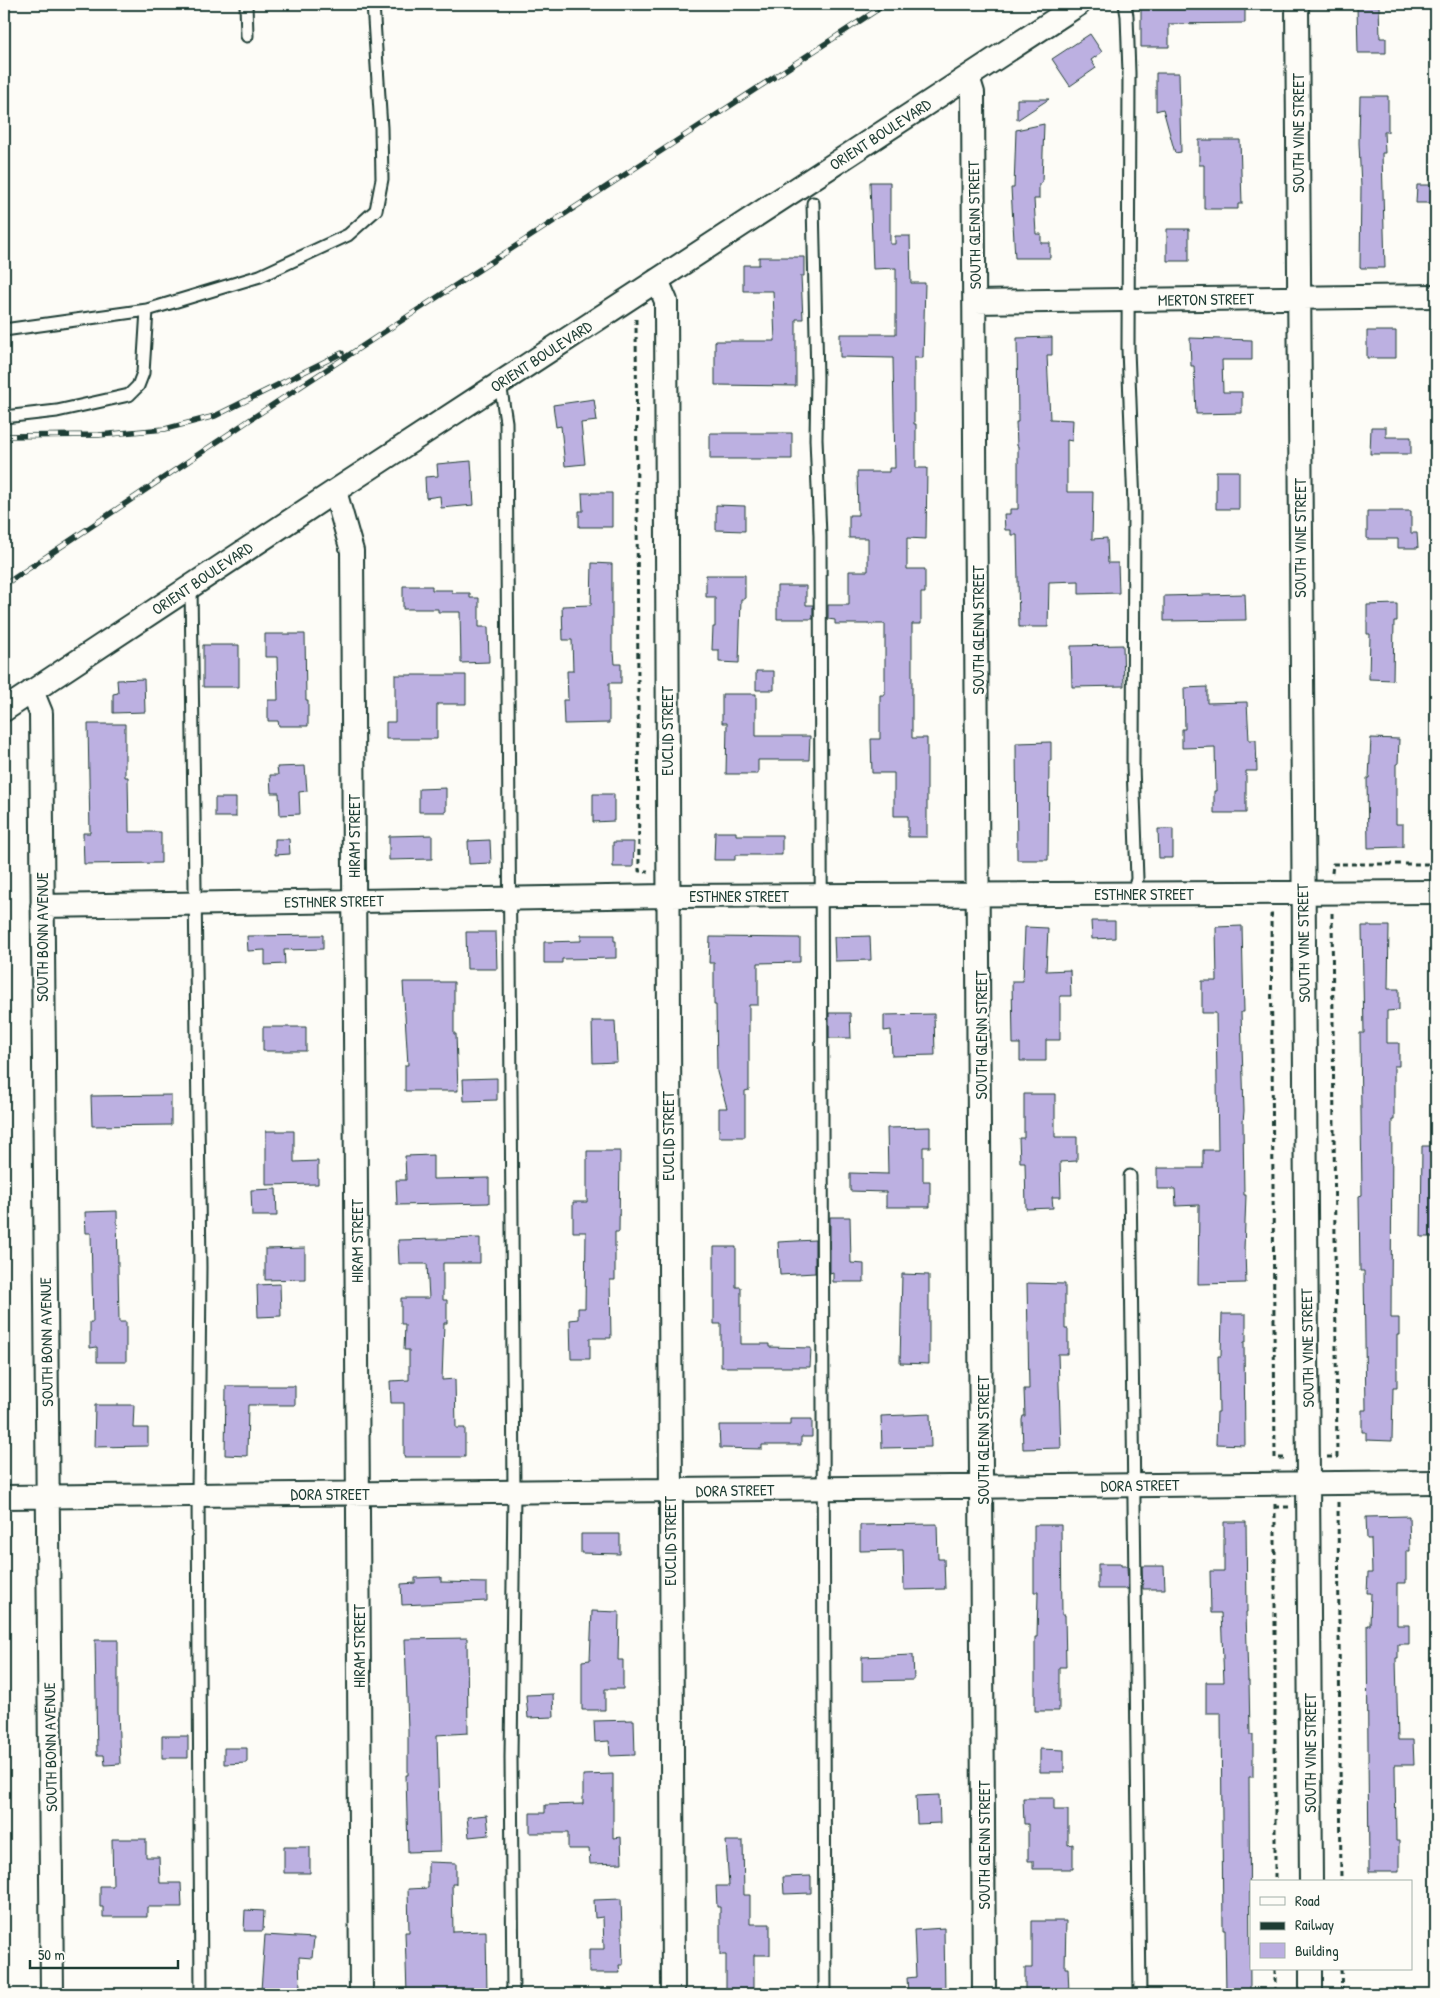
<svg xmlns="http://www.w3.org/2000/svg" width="1440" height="1998" font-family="'Patrick Hand',sans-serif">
	<rect width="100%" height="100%" fill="#fdfcf7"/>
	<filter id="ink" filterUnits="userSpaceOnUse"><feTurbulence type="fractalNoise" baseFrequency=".02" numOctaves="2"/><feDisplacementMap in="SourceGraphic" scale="10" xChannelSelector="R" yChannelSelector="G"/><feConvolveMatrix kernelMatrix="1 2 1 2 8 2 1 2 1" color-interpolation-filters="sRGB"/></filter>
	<g filter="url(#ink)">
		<path fill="#bcb0e1" stroke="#1f3d34" d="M1141,6H1157V8H1245V23L1169,24V47H1141Z
			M1357,6H1379L1380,38H1386V53H1358Z
			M1090,34L1102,52L1091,60L1096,68L1070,86L1052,59Z
			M1156,73H1179L1181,152L1175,153L1163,109L1156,111Z
			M1360,96H1388V132H1384L1385,153H1382L1385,268H1360L1361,187L1359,143Z
			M1017,99H1049L1017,120Z
			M1044,124L1042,182L1039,184V199H1034L1036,234H1041V243H1050V258H1015L1011,188H1014L1016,130Z
			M1199,140H1240L1242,204H1238V209H1204V165H1199Z
			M870,182H890V244H895V236H910L911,283H925L923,358H914V424H916V468H927L926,539L907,538V569H925V593H921V624H912V738H927V837H908V816H894V773H872L871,739H880V695H885V624H835V620L828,619V605H849V571H868V538H849V515H858L857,472H889V468H895L893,358L840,357V334H896V268L873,269Z
			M1417,185H1436V203H1416Z
			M1167,229H1189V261H1167Z
			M759,257H804V276H801L803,319H796V386L715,385V341H775L773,291H743V265H759Z
			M1367,331H1396V358H1367Z
			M1052,337V355H1047L1050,419L1073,420L1072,441L1067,440V492H1093L1092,539L1107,538L1108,563H1118L1119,593L1079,594V581L1049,582L1048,627H1019L1017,535H1011V530H1005L1004,514H1010V509H1018V446H1017L1016,422H1018L1017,338Z
			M1190,338L1252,340V360H1222L1223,392H1242V413L1196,414L1194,366H1191Z
			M594,399L597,421L581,423L585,464L565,466L561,426L556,427L553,405Z
			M1371,427H1386V437H1411V454H1370Z
			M710,433H792V459H710Z
			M471,461L474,505L441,508L440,496L426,498L425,477L438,476L437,464Z
			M1216,471H1239V509H1216Z
			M582,493H612V527H579V511H583Z
			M716,505L745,506V531L716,530Z
			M1367,511H1411V533H1417L1418,548H1398V539H1367Z
			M592,563L612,564V652H614L615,664H621V683H609V723L564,724L563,700H568L567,671H573L572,640H563L562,606L591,605Z
			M706,575H745V599H741L739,663L719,662V650H712L713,627H715V597H706Z
			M403,586H432V590H452V593H470V598H479V627H488L489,662L461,663L460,612H438V609H403Z
			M777,586H806V605H813V619H777Z
			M1245,594L1246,620L1164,621V596Z
			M1397,604V621H1394L1393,680L1369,679L1370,634H1367V605Z
			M265,634H305L306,700H308V726H279L278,721H268V700H278L277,657H265Z
			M203,645H239V687H203Z
			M1123,645L1124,686L1072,687L1071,646Z
			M756,671H774V690H756Z
			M395,675H466V704H437V739H386V722H395Z
			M144,679L145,712L113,713V694L118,693L117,680Z
			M1207,687V703L1247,702L1249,740H1256L1257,771H1246V813H1214V791H1216L1215,747L1182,748V729H1185L1184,688Z
			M722,694H756V736H810L809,760H758V774H726L727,723H722Z
			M88,724H125V777H128L129,832H161V863L84,864L83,833H90Z
			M1371,738L1399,739L1398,764H1396V824H1403V847L1368,848L1367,778H1369Z
			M1051,742V761H1049L1048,860H1017L1016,743Z
			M305,766L307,791L299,792L300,814L280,815L279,793H271L270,775H278L277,767Z
			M446,788V812H419V789Z
			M593,794H614V821L593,822Z
			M215,798H236V817H215Z
			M1158,829H1173V858H1159Z
			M715,832H736V835H782V855H735V860H714Z
			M432,835V859L389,860V836Z
			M275,839H289L290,854L275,855Z
			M490,840L491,863L469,864L468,841Z
			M613,842H634L633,867H613Z
			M1091,921H1115V938L1092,939Z
			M1242,926L1244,1012H1241L1244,1111L1243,1122L1244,1195H1246L1244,1250H1245L1246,1283L1198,1284L1199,1205L1176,1206L1175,1189H1157V1168H1203V1150H1218L1216,1013H1202V981H1217L1216,927Z
			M1362,926H1389L1388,989H1399V1010L1387,1011V1043H1399V1066H1394V1120H1392L1391,1318H1399V1335H1397V1388H1393L1392,1441L1366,1440V1432H1362V1410H1366L1364,1271H1360L1359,1196L1362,1195L1360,1033H1364Z
			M1025,927L1048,928L1046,971L1070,970L1071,996H1060V1040H1046V1061H1020V1044H1013L1012,981H1023Z
			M466,932H496L497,969H467Z
			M323,935V949L284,950L285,964L265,965V950L248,951L247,936Z
			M581,935H614V941H616V958L562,959V963H544V942L581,941Z
			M870,936L871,960L835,961L834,937Z
			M710,937L800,938V962L758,963V1005H749V1090L745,1091V1137H719V1108H727L717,1072L716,1005H714V963H709Z
			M403,982H454V1034H456L458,1091H405V1065H408Z
			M829,1013H850L851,1038H829Z
			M934,1014L935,1055L892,1056L891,1030L884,1031V1015Z
			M592,1021H615L617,1062L593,1063Z
			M263,1027H306V1051H263Z
			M497,1078V1100L464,1101L463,1079Z
			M1024,1094H1055V1137H1077V1161L1060,1162L1061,1197H1052L1053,1208L1026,1209L1025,1162H1020L1019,1138H1024Z
			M171,1095V1125L92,1126L91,1096Z
			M930,1127V1147H923V1181H930V1207H886V1192L850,1191V1173L888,1174L887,1128Z
			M266,1131H294V1162L318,1161V1184L266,1185Z
			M1422,1146H1436V1237H1421Z
			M587,1151H620L619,1232H615V1280H610L611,1338H590V1359H571L570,1320L578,1319V1308H585L586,1232H573V1202H587Z
			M433,1155V1179L489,1178V1203L397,1205L396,1180H406L405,1156Z
			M276,1189L277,1216H252L251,1190Z
			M117,1211L119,1322H126V1362H97V1347L90,1348V1322H93L91,1233H86L85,1212Z
			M830,1217H850L851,1263L864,1264V1282H833V1272L830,1273Z
			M480,1238V1263H443V1300H447V1323H444L442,1380L455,1379L456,1428H465V1457H404V1403H391L390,1381L409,1380V1350H404L405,1324H401V1298H429L427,1264H399L398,1240Z
			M815,1240V1273L780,1275L778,1242Z
			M714,1247H736V1287H741V1344H769V1347L811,1348L810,1367H721V1324H714Z
			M305,1248V1279L265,1280V1249Z
			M902,1274L929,1275V1364L900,1363Z
			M1027,1283L1065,1284V1329H1068V1354H1058L1061,1448L1023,1449L1022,1420L1023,1416H1025L1024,1389H1029Z
			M280,1284L281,1316L258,1317L257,1285Z
			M1222,1314H1246V1342H1244L1245,1445L1216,1444L1217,1412H1219L1218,1356H1221Z
			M226,1386H295V1405H248L247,1456L225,1455Z
			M95,1405H134L133,1428H148V1446L94,1447Z
			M930,1414L931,1447L882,1448L881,1416Z
			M790,1419H812V1437H801V1445H762V1449L720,1448L719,1425H790Z
			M1409,1516L1410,1551H1406V1583H1397V1625H1409V1644H1398V1658H1396L1398,1740H1413L1414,1765H1395L1396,1841H1399V1872H1369L1367,1625H1370L1371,1593H1367L1368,1573H1372L1371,1539H1367L1366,1517Z
			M1224,1522H1246L1247,1612H1246L1248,1681H1249L1250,1735H1253V1777H1249L1250,1993H1226L1225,1930H1223L1221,1713H1206V1682H1224L1221,1613H1211L1210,1571H1224Z
			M937,1524L938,1559H944L945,1589L904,1590L903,1550L860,1551V1525Z
			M1034,1525H1061L1062,1615H1065L1066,1667H1059V1711H1035V1637H1037L1038,1592H1034Z
			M581,1534H620V1554L581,1553Z
			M1098,1564H1121V1566H1127L1128,1589H1098Z
			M1142,1566H1164L1165,1589H1143Z
			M441,1577V1582L487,1583V1601L402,1605L401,1584L415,1583V1578Z
			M592,1611L619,1612L618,1660H623V1689H605V1710H582V1661L590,1660Z
			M467,1638L468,1733L437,1735L440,1851L408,1852L406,1775H408V1730L405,1639Z
			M95,1640H118V1710L120,1764L105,1765L104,1755H97Z
			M913,1655L914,1680L862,1681V1657Z
			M553,1694L554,1717L528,1718L526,1695Z
			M634,1720L635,1755L610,1756L609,1741L595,1742L594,1721Z
			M162,1736H188V1758H162Z
			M224,1748H247V1763L224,1764Z
			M1040,1749L1064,1750V1772H1040Z
			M613,1774V1838L621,1837L622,1863L590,1864L589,1849H568V1833H530V1813H545V1805L583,1804V1775Z
			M939,1795L940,1823L917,1824L916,1796Z
			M1023,1798H1054V1810H1068V1845L1073,1844V1869H1033V1861H1028V1824H1024Z
			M487,1815L489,1835L469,1837L467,1817Z
			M112,1839H146V1857H159L160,1883H181L182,1907H147V1917H103V1907H100V1886H113Z
			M726,1841H743L744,1895H750V1924H770V1955H754V1994H726V1955H720V1907H717L716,1886H729Z
			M284,1847H310V1873H284Z
			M428,1862L456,1863V1884H452L453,1932L486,1931L487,1994H407L405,1932H409L408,1889L428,1888Z
			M811,1876V1893L784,1894L783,1877Z
			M621,1899L623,1965H619L620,1973H589V1949H604L603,1917L595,1918L594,1900Z
			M245,1910L264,1911L263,1931H244Z
			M1032,1921H1066L1065,1968H1068L1069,1993H1025V1968H1032Z
			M944,1928L945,1994H908L907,1978L916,1977L914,1930Z
			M265,1935L314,1938L312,1958L299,1957L300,1989L261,1990Z"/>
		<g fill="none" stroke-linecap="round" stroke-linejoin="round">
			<defs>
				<path id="lane" d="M246,4L247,36
					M1125,4L1127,16L1129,73L1128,349L1134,506L1133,766L1137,879L1133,894
					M813,203L817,378L816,439L820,536L825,1994
					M4,330L147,310L260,276L348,235L376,210L382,179L381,128L373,4
					M500,383L506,422L514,1492L511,1758L513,1994
					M4,417L57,411L129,395L138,386L143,373L147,310
					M191,586L200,1267L198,1495L201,1994
					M1130,1176L1140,1994"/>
				<path id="street" d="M1297,4L1311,1882
					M968,77L973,93C980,726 984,1360 984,1994
					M657,280L666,301L673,1994
					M975,302L1436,296
					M335,491L352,551L361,1994
					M32,691L41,713L52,1994
					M4,710L335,491L1079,4
					M42,906L667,896L1436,892
					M4,1497L1436,1482
					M1311,1969V1994"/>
			</defs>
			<use href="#lane" stroke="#1f3d34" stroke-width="15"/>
			<use href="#street" stroke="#1f3d34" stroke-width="26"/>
			<path stroke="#1f3d34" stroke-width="3" stroke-dasharray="5 4" stroke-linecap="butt" d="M636,319L639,871H648
				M1332,873L1333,864H1436
				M1273,915H1271L1275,1458H1288
				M1327,1457H1337L1332,912
				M1338,1502L1341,1882
				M1275,1504V1882
				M1275,1507H1289
				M1275,1969V1994
				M1341,1969L1342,1994"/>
			<use href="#lane" stroke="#fdfcf7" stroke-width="11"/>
			<use href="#street" stroke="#fdfcf7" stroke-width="22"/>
			<defs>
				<path id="rail" d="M4,436L99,435L165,429L215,416L342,353
					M4,585L257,415L886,4"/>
			</defs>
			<use href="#rail" stroke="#1f3d34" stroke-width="5.5"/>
			<use href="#rail" stroke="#fdfcf7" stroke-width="4" stroke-dasharray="11" stroke-linecap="butt"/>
		</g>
	</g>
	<g text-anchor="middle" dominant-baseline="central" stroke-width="5" stroke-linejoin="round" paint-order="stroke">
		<g font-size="16" fill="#1f3d34" stroke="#fdfcf7">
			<text transform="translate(1298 133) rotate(-90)">SOUTH VINE STREET</text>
			<text transform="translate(880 134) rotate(-33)">ORIENT BOULEVARD</text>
			<text transform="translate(974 225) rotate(-91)">SOUTH GLENN STREET</text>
			<text transform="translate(1206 299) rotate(-1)">MERTON STREET</text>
			<text transform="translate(541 356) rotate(-33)">ORIENT BOULEVARD</text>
			<text transform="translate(1300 538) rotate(-90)">SOUTH VINE STREET</text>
			<text transform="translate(202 578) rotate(-34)">ORIENT BOULEVARD</text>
			<text transform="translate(978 630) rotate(-90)">SOUTH GLENN STREET</text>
			<text transform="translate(667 731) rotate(-90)">EUCLID STREET</text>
			<text transform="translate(354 836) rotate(-90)">HIRAM STREET</text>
			<text x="1144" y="894">ESTHNER STREET</text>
			<text x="739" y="896">ESTHNER STREET</text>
			<text transform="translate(334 901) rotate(-1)">ESTHNER STREET</text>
			<text transform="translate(42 937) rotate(-90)">SOUTH BONN AVENUE</text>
			<text transform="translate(1303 943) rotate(-91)">SOUTH VINE STREET</text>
			<text transform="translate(981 1035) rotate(-90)">SOUTH GLENN STREET</text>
			<text transform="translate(668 1136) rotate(-90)">EUCLID STREET</text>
			<text transform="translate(357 1241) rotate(-90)">HIRAM STREET</text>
			<text transform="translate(46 1342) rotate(-91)">SOUTH BONN AVENUE</text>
			<text transform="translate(1307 1348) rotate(-91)">SOUTH VINE STREET</text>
			<text transform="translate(983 1440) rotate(-90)">SOUTH GLENN STREET</text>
			<text transform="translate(1140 1485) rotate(-1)">DORA STREET</text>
			<text transform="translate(735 1490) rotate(-1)">DORA STREET</text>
			<text x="330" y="1494">DORA STREET</text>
			<text transform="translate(670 1541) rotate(-90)">EUCLID STREET</text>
			<text transform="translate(359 1646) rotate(-90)">HIRAM STREET</text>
			<text transform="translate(50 1747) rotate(-91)">SOUTH BONN AVENUE</text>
			<text transform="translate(1310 1753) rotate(-90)">SOUTH VINE STREET</text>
			<text transform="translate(984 1845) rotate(-90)">SOUTH GLENN STREET</text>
		</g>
	</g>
	<rect width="1440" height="1998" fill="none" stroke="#fdfcf7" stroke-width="20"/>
	<rect x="10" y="10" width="1420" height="1978" fill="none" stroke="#1f3d34" stroke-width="2" filter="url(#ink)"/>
	<rect x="1250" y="1880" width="162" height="90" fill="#fdfcf7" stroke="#a4b0a9"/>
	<rect x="1260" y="1897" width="25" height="8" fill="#fdfcf7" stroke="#a4b0a9"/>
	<text x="1295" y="1906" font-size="15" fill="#1f3d34">Road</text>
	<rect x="1260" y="1922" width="25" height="8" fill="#1f3d34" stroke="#a4b0a9"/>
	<text x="1295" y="1930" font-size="15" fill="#1f3d34">Railway</text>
	<rect x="1260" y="1943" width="25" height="15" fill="#bcb0e1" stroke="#a4b0a9"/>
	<text x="1295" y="1956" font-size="15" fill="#1f3d34">Building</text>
	<path d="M30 1960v8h148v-8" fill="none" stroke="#1f3d34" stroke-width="2.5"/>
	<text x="38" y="1960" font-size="15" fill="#1f3d34" stroke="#fdfcf7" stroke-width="4" paint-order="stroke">50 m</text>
</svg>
